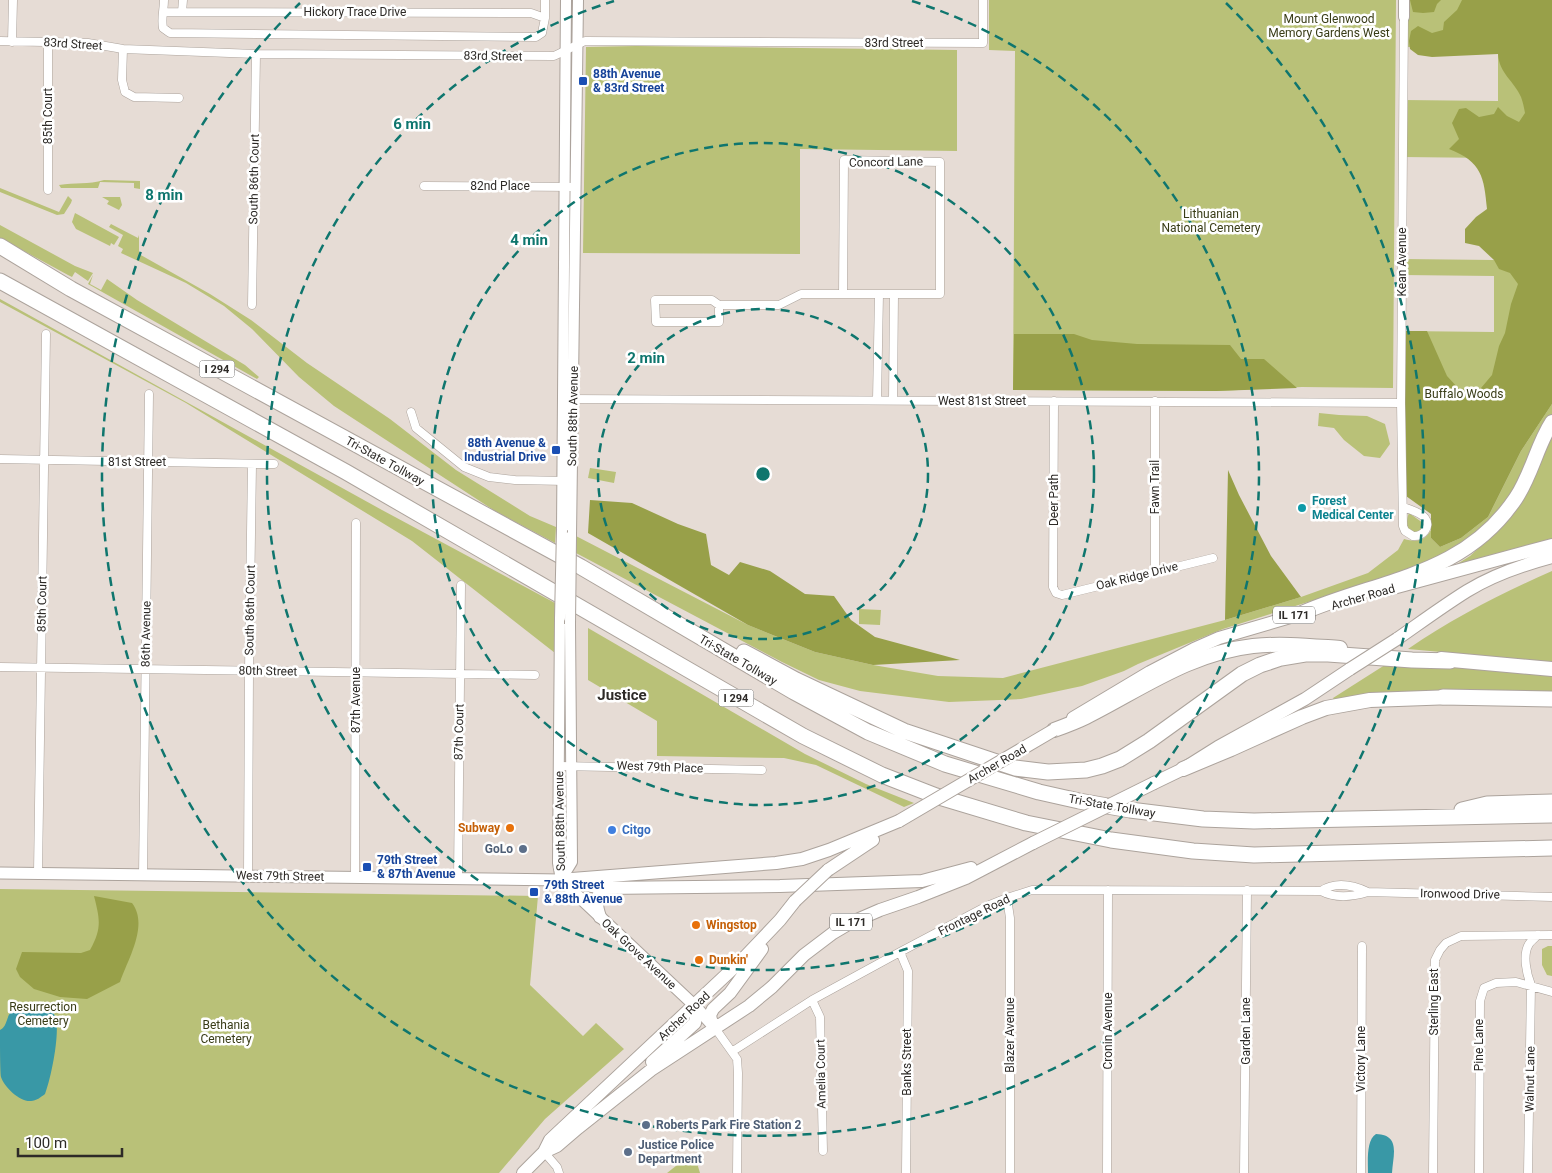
<svg xmlns="http://www.w3.org/2000/svg" width="1552" height="1173" font-family="Roboto,sans-serif">
	<rect width="100%" height="100%" fill="#e6dcd5"/>
	<path fill="#b9c178" d="M989,0H1396L1393,388L1302,387L1216,391L1013,390L1015,51L989,50Z
		M1402,0H1552V353L1439,505L1402,478L1403,331L1494,332V276L1403,275V259L1494,260V158L1403,157V100L1498,101V47H1404Z
		M636,46L957,50V151L800,149V254L583,253L586,47Z
		M104,180L140,181V189L134,188V183L100,182L98,188H61L59,185C75,182 88,185 104,180Z
		M0,188L59,212L68,196L72,200L71,203L64,214L57,215L0,192Z
		M102,197H120L122,205L119,210L107,204L109,201Z
		M75,213L119,237L114,245L111,243L110,246L76,229L72,222Z
		M111,224L138,238L139,235V254L210,294L251,320L307,363L390,419L456,470L530,516L556,527L555,543L495,511L334,406L299,377L252,329L224,306L186,283L121,253L123,249L118,246L123,235L109,227Z
		M0,225L75,266L93,273L88,281L75,272L72,277L68,275L0,238Z
		M93,275L90,284L101,290L107,279L137,300L245,365L259,377L257,379L88,284Z
		M0,299L382,510L555,603V653L412,541L186,403L0,302Z
		M1552,404V414L1545,426L1522,480L1473,540L1406,571L1223,629L1138,664L1124,671L1082,686L1021,699L949,702L860,691L819,680L782,662L576,553V536L748,625L815,652L873,665L938,676L1003,678L1225,620L1301,597L1368,573L1398,550L1404,539C1416,542 1424,542 1431,530V538L1440,547L1461,538L1488,517L1521,451Z
		M1319,413L1339,415L1367,416L1385,424L1390,444L1380,458L1364,456L1344,440L1334,428L1318,426Z
		M1552,428V539L1454,566L1470,556L1494,534Z
		M590,468L616,472L614,483L588,478Z
		M1409,513L1423,523L1422,532L1412,533C1406,528 1406,520 1409,513Z
		M1552,571V662L1408,649C1453,618 1502,593 1552,571Z
		M859,609L881,610L880,625L859,624Z
		M588,628L805,754L866,784L914,803L904,807L816,765L784,758L657,756V721L588,680Z
		M1388,663L1552,674V692L1335,702L1333,698Z
		M0,889L538,896L530,985L583,1036L596,1023L624,1049L545,1119L499,1173H0Z
		M1548,946H1552V976L1547,975L1542,965V949Z
		M681,1162L697,1163L700,1173H667Z"/>
	<path fill="#98a049" d="M1410,0H1441L1437,4L1434,12L1423,13L1413,12Z
		M1462,0H1552V404L1521,451L1488,517L1461,538L1440,547L1431,538V514L1406,496L1405,487V331H1427L1447,376L1459,389L1481,388L1492,375L1499,346L1505,333L1511,304L1518,284L1510,273L1499,269L1494,260L1479,246L1465,243V229L1476,217L1487,209C1484,177 1482,162 1449,149L1459,139L1452,123L1459,109L1466,108L1479,117L1494,114L1498,107L1507,116L1519,122L1525,113C1524,108 1523,102 1521,97C1514,81 1499,73 1498,54L1432,57L1418,55L1410,49L1409,41L1411,31L1418,26L1432,33L1443,30L1444,22L1457,10Z
		M1014,334H1074L1092,340L1137,344L1230,345L1241,359H1264L1297,388L1216,391L1013,390Z
		M1228,470L1239,495L1271,556L1301,597L1225,620Z
		M590,500L632,503L678,524L706,534L711,565L729,575L740,562L770,571L805,594L834,596L851,620L875,637L960,660L873,665L815,652L748,625L588,533Z
		M94,896L132,903C149,925 128,959 120,982L87,999L60,997L34,989L20,977L16,969L22,952L81,953L90,950C102,928 100,920 94,896Z"/>
	<path fill="#3998a6" d="M36,1003C44,1005 51,1008 55,1016C61,1030 51,1079 45,1094C41,1097 36,1101 31,1101C20,1102 4,1087 1,1077C0,1071 0,1039 0,1030C5,1027 5,1025 7,1020C11,1006 23,1005 36,1003Z
		M1376,1134C1401,1135 1393,1155 1392,1173H1368C1368,1162 1366,1140 1376,1134Z"/>
	<g fill="none" stroke-linecap="round" stroke-linejoin="round">
		<defs>
			<path id="minor" d="M164,0C164,10 161,18 163,28L170,33L536,37L542,33L545,18V0
				M164,12L531,13L545,18
				M182,12L183,0
				M0,41L88,43L123,49L256,54L554,56L585,41L983,43V0
				M12,42L13,0
				M123,49L122,80L125,92L134,97L179,98
				M424,186L575,187
				M48,190V42
				M252,305L256,54
				M719,305V322H656L655,300H712L719,305H779L801,294H940V162L844,160L843,294
				M568,399L1401,403
				M877,400L879,294
				M893,400L894,294
				M1054,401L1053,587L1056,593L1062,595L1213,558
				M1155,401V572
				M411,412L416,428L464,467L489,477L515,480L566,481
				M0,459L274,464
				M1404,507C1410,510 1420,512 1425,518C1432,527 1422,537 1413,536L1405,531L1403,526L1401,403L1404,17
				M0,667L535,675
				M559,766L762,770
				M38,873L46,334
				M143,875L149,394
				M248,876L249,671L252,464
				M355,877L356,523
				M458,878L461,585
				M1321,891C1336,881 1353,885 1368,892
				M1007,898L1010,918V1173
				M900,952L908,971L906,1173
				M812,1000L820,1017L823,1151
				M715,1028L737,1059L738,1073L737,1173
				M733,1051L812,1000L900,952L987,906L1007,898L1032,890L1321,891C1336,899 1352,897 1368,892L1552,897
				M544,1152L557,1167L559,1173
				M1107,1173L1108,890
				M1244,1173L1247,890
				M1361,1173L1362,946
				M1433,1173L1435,960L1440,950L1446,943L1461,936L1552,935
				M1479,1173L1480,1001L1484,988L1496,983L1516,982L1552,992
				M1528,1173L1531,985C1527,975 1522,955 1529,944C1531,941 1535,938 1538,935"/>
			<path id="tertiary" d="M1404,0V17
				M562,530L566,0
				M571,536L578,0
				M560,618L558,863L561,880
				M561,880L572,862L570,624"/>
			<path id="secondary" d="M0,873L561,880L695,1006L714,1027"/>
			<path id="primary" d="M1386,590L1552,545
				M1397,639C1420,623 1443,606 1467,591C1493,575 1522,565 1552,557
				M1073,718L1150,672L1194,649L1219,638L1311,611
				M1154,783L1183,769L1218,747L1305,699L1350,669
				M828,870L873,840
				M572,879L776,863L802,859L829,850L899,821
				M561,880L603,888L780,886L922,881L971,868
				M600,917C596,905 595,898 603,888
				M715,1028L711,1020L710,1015L713,1009L730,993L762,949
				M652,1062L695,1023L696,1016L695,1006
				M544,1152L550,1140L742,960L780,920L795,901
				M523,1173L544,1152L557,1146L578,1128L651,1070L749,1006L772,987L804,955L833,933L850,923L880,910L918,897L966,878L1033,843"/>
			<path id="trunk" d="M1302,613C1381,579 1464,576 1516,498C1532,474 1537,445 1552,422
				M1441,659L1552,669
				M1054,730C1065,726 1076,722 1086,717C1140,690 1190,653 1253,646C1282,643 1311,646 1340,648
				M1183,769L1231,749L1302,717L1326,708L1370,700L1454,697"/>
			<path id="motorway" d="M0,246L71,289L581,567L794,692L868,732L945,764L1039,792L1079,801L1130,810L1203,819L1254,821L1300,820L1552,815
				M0,281L346,472L803,736L882,775L936,796L1026,823L1111,840L1193,851L1254,855L1552,848
				M744,652L796,680L904,731L1015,768L1048,772L1086,770L1102,766L1120,759L1149,741L1242,674L1260,665L1281,658L1305,654H1328L1412,660L1450,661
				M1443,697L1552,699
				M1462,810L1487,804L1552,802"/>
		</defs>
		<use href="#minor" stroke="#aca39c" stroke-width="9"/>
		<use href="#tertiary" stroke="#aca39c" stroke-width="12"/>
		<use href="#secondary" stroke="#aca39c" stroke-width="13"/>
		<use href="#primary" stroke="#aca39c" stroke-width="14"/>
		<use href="#trunk" stroke="#aca39c" stroke-width="16"/>
		<use href="#motorway" stroke="#aca39c" stroke-width="17"/>
		<use href="#minor" stroke="#fff" stroke-width="8"/>
		<use href="#tertiary" stroke="#fff" stroke-width="10"/>
		<use href="#secondary" stroke="#fff" stroke-width="11"/>
		<use href="#primary" stroke="#fff" stroke-width="12"/>
		<use href="#trunk" stroke="#fff" stroke-width="14"/>
		<use href="#motorway" stroke="#fff" stroke-width="15"/>
		<defs>
			<path id="tertiary-bridge" d="M560,618L562,530
				M570,624L571,536"/>
			<path id="primary-bridge" d="M1350,669L1397,639
				M899,821L1054,730
				M1033,843L1154,783
				M795,901L828,870"/>
		</defs>
		<use href="#tertiary-bridge" stroke="#aca39c" stroke-width="12" stroke-linecap="butt"/>
		<use href="#primary-bridge" stroke="#aca39c" stroke-width="14" stroke-linecap="butt"/>
		<use href="#tertiary-bridge" stroke="#fff" stroke-width="10"/>
		<use href="#primary-bridge" stroke="#fff" stroke-width="12"/>
	</g>
	<g fill="none" stroke="#0f766e" stroke-width="2.5" stroke-dasharray="9 6">
		<circle cx="763" cy="474" r="165"/>
		<circle cx="763" cy="474" r="331"/>
		<path d="M912 1A496 496 0 1 1 614 1"/>
		<path d="M1226 3A661 661 0 1 1 300 3"/>
	</g>
	<g fill="#1a4fb4" stroke="#fff" stroke-width="2">
		<rect x="578" y="76" width="10" height="10" rx="2.5"/>
		<rect x="551" y="445" width="10" height="10" rx="2.5"/>
		<rect x="362" y="862" width="10" height="10" rx="2.5"/>
		<rect x="529" y="887" width="10" height="10" rx="2.5"/>
	</g>
	<circle fill="#0f9aa8" stroke="#fff" stroke-width="2" cx="1302" cy="508" r="5"/>
	<g fill="#e8710a" stroke="#fff" stroke-width="2">
		<circle cx="510" cy="828" r="5"/>
		<circle cx="696" cy="925" r="5"/>
		<circle cx="699" cy="960" r="5"/>
	</g>
	<circle fill="#3f7fe0" stroke="#fff" stroke-width="2" cx="612" cy="830" r="5"/>
	<g fill="#5c6f8a" stroke="#fff" stroke-width="2">
		<circle cx="523" cy="849" r="5"/>
		<circle cx="646" cy="1125" r="5"/>
		<circle cx="628" cy="1152" r="5"/>
	</g>
	<g text-anchor="middle" dominant-baseline="central" stroke-width="5" stroke-linejoin="round" paint-order="stroke">
		<g fill="#fff" stroke="#6c6a68" stroke-width="1">
			<rect x="199.5" y="360.5" width="35" height="17" rx="4"/>
			<rect x="1273" y="606.5" width="42" height="17" rx="4"/>
			<rect x="718.5" y="689.5" width="35" height="17" rx="4"/>
			<rect x="830" y="913.5" width="42" height="17" rx="4"/>
		</g>
		<g font-size="11" font-weight="bold" fill="#2d2a27">
			<text x="217" y="369">I 294</text>
			<text x="1294" y="615">IL 171</text>
			<text x="736" y="698">I 294</text>
			<text x="851" y="922">IL 171</text>
		</g>
		<g font-size="12" fill="#2d2a27" stroke="#fff">
			<text x="355" y="12">Hickory Trace Drive</text>
			<text x="894" y="43">83rd Street</text>
			<text transform="translate(73 44) rotate(4)">83rd Street</text>
			<text transform="translate(493 56) rotate(1)">83rd Street</text>
			<text transform="translate(48 116) rotate(-90)">85th Court</text>
			<text transform="translate(886 162) rotate(-1)">Concord Lane</text>
			<text transform="translate(254 179) rotate(-89)">South 86th Court</text>
			<text x="500" y="186">82nd Place</text>
			<text transform="translate(1402 262) rotate(-90)">Kean Avenue</text>
			<text x="982" y="401">West 81st Street</text>
			<text transform="translate(573 416) rotate(-89)">South 88th Avenue</text>
			<text transform="translate(385 461) rotate(29)">Tri-State Tollway</text>
			<text x="137" y="462">81st Street</text>
			<text transform="translate(1155 487) rotate(-90)">Fawn Trail</text>
			<text transform="translate(1054 500) rotate(-90)">Deer Path</text>
			<text transform="translate(1137 576) rotate(-14)">Oak Ridge Drive</text>
			<text transform="translate(1363 597) rotate(-16)">Archer Road</text>
			<text transform="translate(42 604) rotate(-89)">85th Court</text>
			<text transform="translate(250 610) rotate(-89)">South 86th Court</text>
			<text transform="translate(146 634) rotate(-89)">86th Avenue</text>
			<text transform="translate(738 660) rotate(30)">Tri-State Tollway</text>
			<text transform="translate(268 671) rotate(1)">80th Street</text>
			<text transform="translate(356 700) rotate(-90)">87th Avenue</text>
			<text transform="translate(459 732) rotate(-89)">87th Court</text>
			<text transform="translate(997 764) rotate(-30)">Archer Road</text>
			<text transform="translate(660 767) rotate(2)">West 79th Place</text>
			<text transform="translate(1112 806) rotate(10)">Tri-State Tollway</text>
			<text transform="translate(560 821) rotate(-91)">South 88th Avenue</text>
			<text transform="translate(280 876) rotate(1)">West 79th Street</text>
			<text transform="translate(1460 894) rotate(1)">Ironwood Drive</text>
			<text transform="translate(974 915) rotate(-26)">Frontage Road</text>
			<text transform="translate(639 954) rotate(43)">Oak Grove Avenue</text>
			<text transform="translate(1434 1002) rotate(-90)">Sterling East</text>
			<text transform="translate(684 1016) rotate(-43)">Archer Road</text>
			<text transform="translate(1108 1031) rotate(-90)">Cronin Avenue</text>
			<text transform="translate(1246 1031) rotate(-90)">Garden Lane</text>
			<text transform="translate(1010 1035) rotate(-90)">Blazer Avenue</text>
			<text transform="translate(1479 1045) rotate(-90)">Pine Lane</text>
			<text transform="translate(1361 1059) rotate(-90)">Victory Lane</text>
			<text transform="translate(907 1062) rotate(-90)">Banks Street</text>
			<text transform="translate(821 1074) rotate(-91)">Amelia Court</text>
			<text transform="translate(1530 1079) rotate(-89)">Walnut Lane</text>
		</g>
		<g font-size="12" fill="#393c17" stroke="#fff">
			<text x="1329" y="19">Mount Glenwood<tspan x="1329" dy="14">Memory Gardens West</tspan></text>
			<text x="1211" y="214">Lithuanian<tspan x="1211" dy="14">National Cemetery</tspan></text>
			<text x="1464" y="394">Buffalo Woods</text>
			<text x="43" y="1007">Resurrection<tspan x="43" dy="14">Cemetery</tspan></text>
			<text x="226" y="1025">Bethania<tspan x="226" dy="14">Cemetery</tspan></text>
		</g>
		<g font-size="12" font-weight="bold" fill="#164399" stroke="#fff" text-anchor="start">
			<text x="593" y="74">88th Avenue<tspan x="593" dy="14">&amp; 83rd Street</tspan></text>
			<text x="546" y="443" text-anchor="end">88th Avenue &amp;<tspan x="546" dy="14">Industrial Drive</tspan></text>
			<text x="377" y="860">79th Street<tspan x="377" dy="14">&amp; 87th Avenue</tspan></text>
			<text x="544" y="885">79th Street<tspan x="544" dy="14">&amp; 88th Avenue</tspan></text>
		</g>
		<g font-size="12" font-weight="bold" fill="#0d838f" stroke="#fff" text-anchor="start">
			<text x="1312" y="501">Forest<tspan x="1312" dy="14">Medical Center</tspan></text>
		</g>
		<g font-size="12" font-weight="bold" fill="#c56008" stroke="#fff" text-anchor="start">
			<text x="500" y="828" text-anchor="end">Subway</text>
			<text x="706" y="925">Wingstop</text>
			<text x="709" y="960">Dunkin'</text>
		</g>
		<g font-size="12" font-weight="bold" fill="#366cbe" stroke="#fff" text-anchor="start">
			<text x="622" y="830">Citgo</text>
		</g>
		<g font-size="12" font-weight="bold" fill="#4e5e75" stroke="#fff" text-anchor="start">
			<text x="513" y="849" text-anchor="end">GoLo</text>
			<text x="656" y="1125">Roberts Park Fire Station 2</text>
			<text x="638" y="1145">Justice Police<tspan x="638" dy="14">Department</tspan></text>
		</g>
		<g font-size="15" font-weight="bold" fill="#2d2a27" stroke="#fff">
			<text x="622" y="695">Justice</text>
		</g>
	</g>
	<circle cx="763" cy="474" r="8" fill="#0f766e" stroke="#fff" stroke-width="2.5"/>
	<g font-size="15" text-anchor="middle" font-weight="bold" fill="#0f766e" stroke="#fff" stroke-width="5" stroke-linejoin="round" paint-order="stroke">
		<text x="412" y="129">6 min</text>
		<text x="164" y="200">8 min</text>
		<text x="529" y="245">4 min</text>
		<text x="646" y="363">2 min</text>
	</g>
	<path d="M18 1148v8h104v-8" fill="none" stroke="#2d2a27" stroke-width="2.5"/>
	<text x="25" y="1148" font-size="15" fill="#2d2a27" stroke="#ffffff" stroke-width="4" paint-order="stroke">100 m</text>
</svg>
